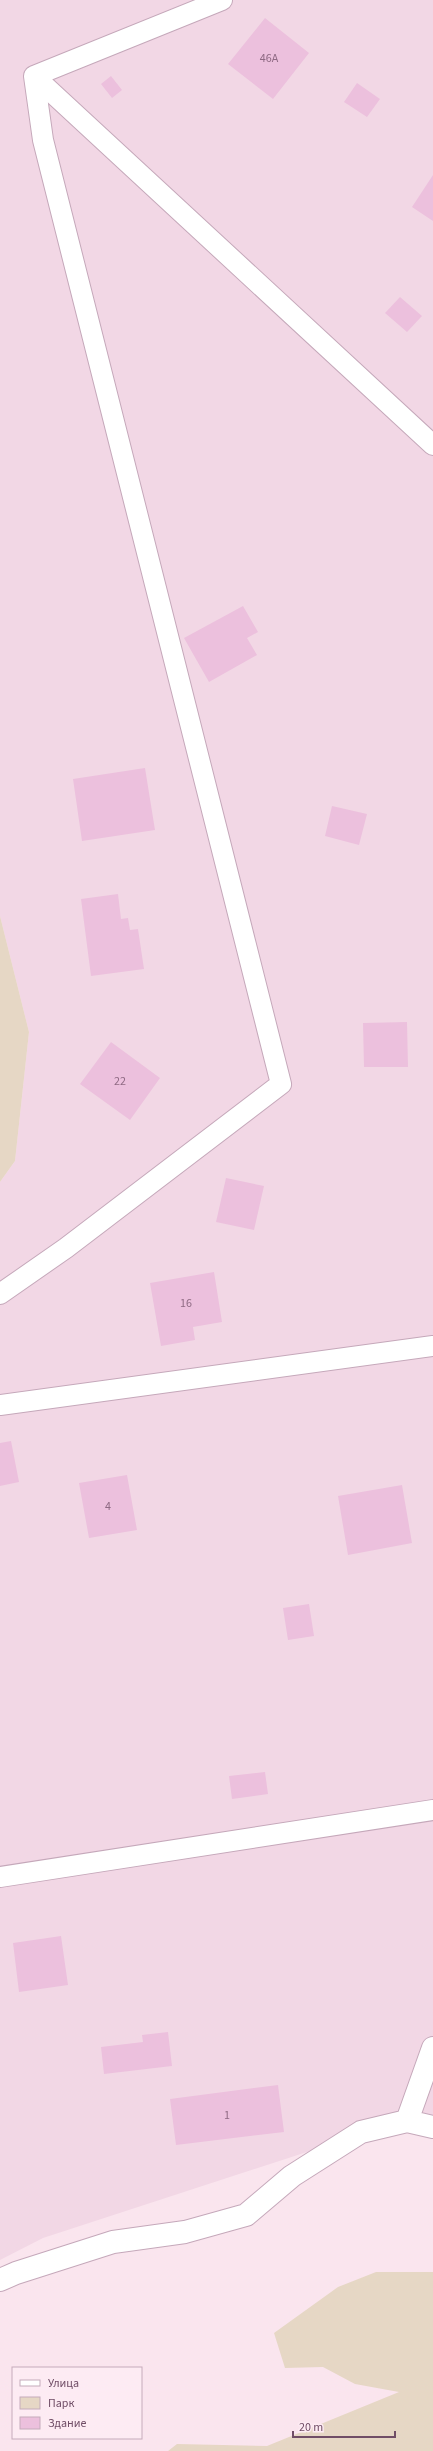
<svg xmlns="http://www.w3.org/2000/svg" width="433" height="2451" font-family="'Source Sans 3',sans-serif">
	<rect width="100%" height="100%" fill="#fae5ee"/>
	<path fill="#f2d7e5" d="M0,0H433V2128L313,2150L43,2238L0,2260V1182L15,1161L29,1032L0,916Z"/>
	<path fill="#e6d7c5" d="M0,916L29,1032L15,1161L0,1182Z
		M376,2272H433V2451H168L177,2444L267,2446L399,2392L355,2384L323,2367L285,2368L274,2333L338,2287Z"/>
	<path fill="#ecc0dd" d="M265,18L309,53L273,99L228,64Z
		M111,76L122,90L112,98L101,84Z
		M357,83L380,99L367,117L344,102Z
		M433,175V221L412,207Z
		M400,297L422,316L407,332L385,313Z
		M243,606L258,632L247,638L257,655L209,682L184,638Z
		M145,768L155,830L82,841L73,779Z
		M332,806L367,814L359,845L325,836Z
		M118,894L121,919L128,918L130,930L138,929L144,969L91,976L81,899Z
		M407,1022L408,1067H364L363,1023Z
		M111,1042L160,1078L130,1120L80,1084Z
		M226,1178L264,1186L254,1230L216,1222Z
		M214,1272L222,1322L193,1327L195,1340L161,1346L150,1283Z
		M11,1441L19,1482L0,1486V1443Z
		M127,1475L137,1530L89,1538L79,1483Z
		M402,1485L412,1543L348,1555L338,1496Z
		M309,1604L314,1636L288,1640L283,1608Z
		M265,1772L268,1794L232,1799L229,1776Z
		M61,1936L68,1985L19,1992L13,1943Z
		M168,2032L172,2066L104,2074L101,2047L143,2042L142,2035Z
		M278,2085L284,2132L176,2145L170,2099Z"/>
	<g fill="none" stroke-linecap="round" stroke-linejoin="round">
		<defs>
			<path id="lane" d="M34,76L433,445
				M0,1294L66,1248L281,1084L43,140L34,76L222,0
				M0,1405L433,1346
				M0,1877L433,1810"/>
			<path id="street" d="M407,2121L433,2048
				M0,2280L16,2273L113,2242L185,2232L246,2215L292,2176L361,2132L407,2121L433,2127"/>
		</defs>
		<use href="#lane" stroke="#c5a8ba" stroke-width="22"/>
		<use href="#street" stroke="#c5a8ba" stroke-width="24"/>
		<use href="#lane" stroke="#fff" stroke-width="20"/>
		<use href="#street" stroke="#fff" stroke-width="22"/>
	</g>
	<g text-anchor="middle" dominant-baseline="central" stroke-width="3" stroke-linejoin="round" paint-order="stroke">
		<g font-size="12" fill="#8f6a84">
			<text x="269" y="58">46А</text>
			<text x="120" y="1081">22</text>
			<text x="186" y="1303">16</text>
			<text x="108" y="1506">4</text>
			<text x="227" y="2115">1</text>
		</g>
	</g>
	<rect x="12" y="2367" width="130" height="72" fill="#fdebf3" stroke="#c5acbb"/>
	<rect x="20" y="2380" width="20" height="6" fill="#ffffff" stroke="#c5acbb"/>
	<text x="48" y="2387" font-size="12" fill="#704d66">Улица</text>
	<rect x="20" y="2397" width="20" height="12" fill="#e6d7c5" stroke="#c5acbb"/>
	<text x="48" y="2407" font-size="12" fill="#704d66">Парк</text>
	<rect x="20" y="2417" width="20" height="12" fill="#ecc0dd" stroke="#c5acbb"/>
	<text x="48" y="2427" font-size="12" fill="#704d66">Здание</text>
	<path d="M293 2431v6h102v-6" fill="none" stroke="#704d66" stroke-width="2"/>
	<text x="299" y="2431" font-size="12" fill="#704d66" stroke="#fdebf3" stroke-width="3" paint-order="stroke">20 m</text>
</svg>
